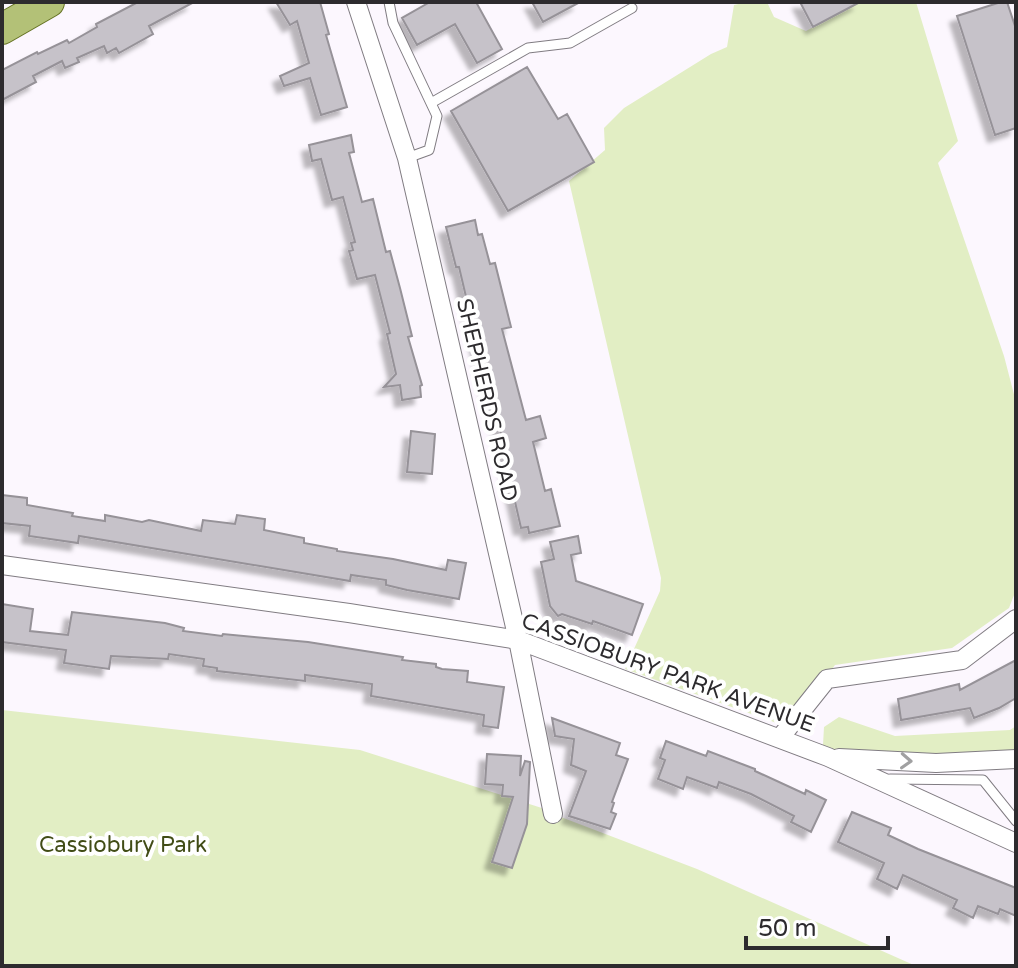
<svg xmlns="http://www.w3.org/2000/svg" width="1018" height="968" font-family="'Varela Round',sans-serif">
	<defs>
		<filter id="shadow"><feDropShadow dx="-7" dy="7" stdDeviation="2" flood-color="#0004"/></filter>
	</defs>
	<rect width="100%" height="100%" fill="#fcf7fe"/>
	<path fill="#e2eec4" d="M747,2H767L774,17L806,31L860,2H916L958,141L938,163L1004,356L1016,402V590L1009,608L952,648L835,665L793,720L785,726L625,669L660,591L661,578L569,181L605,150L604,128L624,108L711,54L727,47L734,5Z
		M2,710L360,750L545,809L553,814L697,869L916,966H2Z
		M839,717L895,736L1010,730L1016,726V752L837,757L823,745L824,727Z"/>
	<path fill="#c6c2c9" stroke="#969298" stroke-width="2" filter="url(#shadow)" d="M138,2H194L149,26L153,34L119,53L116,48L107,53L104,46L77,58L79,62L65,68L62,61L33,76L36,82L2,100V70L37,52L38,54L67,40L69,43L97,27L96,24Z
		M276,2H320L329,34L326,35L347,107L321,115L310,78L284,86L280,76L309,63L297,21L290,25Z
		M430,2H476L502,49L477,63L455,24L417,45L402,18Z
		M532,2H580L543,22Z
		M800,2H860L813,27Z
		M1001,2H1007L1016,29V128L995,135L957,16Z
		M527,67L558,119L567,114L594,162L508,211L451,111Z
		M351,135L354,152L349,153L362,202L373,199L386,252L390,251L400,288L412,336L408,337L422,385L420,386L421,397L402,400L400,385L384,387L396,374L387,334L390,333L375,275L357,279L349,251L353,250L351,243L355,242L343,197L332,200L321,159L312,161L309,145Z
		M475,220L478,235L482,234L490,264L495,263L511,327L502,329L526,420L540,416L546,438L533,442L545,491L551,489L560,526L529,533L528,527L521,528L505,458H508L487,386L459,267H456L446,227Z
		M411,431L435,434L432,474L407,472Z
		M2,495L27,498V505L73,513L72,516L105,521V515L142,522L149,520L201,531L203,520L235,524L237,515L265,519L264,530L304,538V543L337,549V551L393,559L446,570L448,560L466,563L459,599L407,590L386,585V580L351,575L350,581L79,536L78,543L29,536L30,526L2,523Z
		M578,536L581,553L571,555L576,581L643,604L632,635L593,621L592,624L562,614L558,616L550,606L541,562L554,559L550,542Z
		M2,604L33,609L30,631L68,635L72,612L165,623L184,628L183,631L222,636L223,634L308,642L403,657L402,660L436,664V667L442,669L468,671L467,682L504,687L498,728L483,726L484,715L371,696L372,684L305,675V681L217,671V668L203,666L204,659L169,654L168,659L111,656L109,669L64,663L66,650L2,642Z
		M1016,660V698L999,708L974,718L970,708L901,720L898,699L959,684L960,690Z
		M552,718L620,743L616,755L628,759L612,802L614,803L611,812L616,814L610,829L569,816L586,771L571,765L574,739L555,736Z
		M666,741L706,756L708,751L755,769V771L805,794L806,790L826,800L811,832L791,822L794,816L751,794L719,782L717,788L687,777L683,789L658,779L665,760L660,758Z
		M487,754L521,756L520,776L525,761L530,762L527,824L512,868L492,862L513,797L502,796L503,785L485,784Z
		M852,812L891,828L888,835L918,849L1016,888V916L1000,909L998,914L978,906L973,918L953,908L957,900L903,875L897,889L877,879L884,863L838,842Z"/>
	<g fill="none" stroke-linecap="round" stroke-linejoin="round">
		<defs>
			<path id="lane" d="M389,2L393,23L437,116L429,150L407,158
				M431,103L528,48L570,43L632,8
				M890,779L983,780L1016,821"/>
			<path id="street" d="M356,2L407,158L518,640L553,814
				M2,565L349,613L518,640L828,757L1016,843
				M780,738L827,679L962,660L1016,619
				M839,758L936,763L1016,759"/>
			<path id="primary" d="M2,29L49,2"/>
		</defs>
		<use href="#lane" stroke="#807c82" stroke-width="11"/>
		<use href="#street" stroke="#807c82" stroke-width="20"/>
		<use href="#primary" stroke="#647122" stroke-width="32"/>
		<use href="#lane" stroke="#fff" stroke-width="9"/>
		<use href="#street" stroke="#fff" stroke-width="18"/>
		<use href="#primary" stroke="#b3c177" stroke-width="30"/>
	</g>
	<defs><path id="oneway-chevron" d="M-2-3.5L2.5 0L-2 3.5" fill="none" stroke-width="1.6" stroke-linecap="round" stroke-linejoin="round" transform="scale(2)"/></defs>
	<use stroke="#a0a0a1" href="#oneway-chevron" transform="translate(906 761) rotate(3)"/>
	<g text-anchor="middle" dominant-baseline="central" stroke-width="8" stroke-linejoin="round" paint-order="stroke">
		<g font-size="22" fill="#2d2b2e" stroke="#fff">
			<text transform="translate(487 400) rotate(77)">SHEPHERDS ROAD</text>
			<text transform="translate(668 673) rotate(20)">CASSIOBURY PARK AVENUE</text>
		</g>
		<g font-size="22" fill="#414c16" stroke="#fff">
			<text x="123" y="845">Cassiobury Park</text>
		</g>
	</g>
	<rect width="1018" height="968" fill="none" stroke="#2d2b2e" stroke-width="8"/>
	<path d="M746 936v12h142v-12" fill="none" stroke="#2d2b2e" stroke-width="4"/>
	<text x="758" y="936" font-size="24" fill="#2d2b2e" stroke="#ffffff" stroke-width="6" paint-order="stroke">50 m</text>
</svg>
